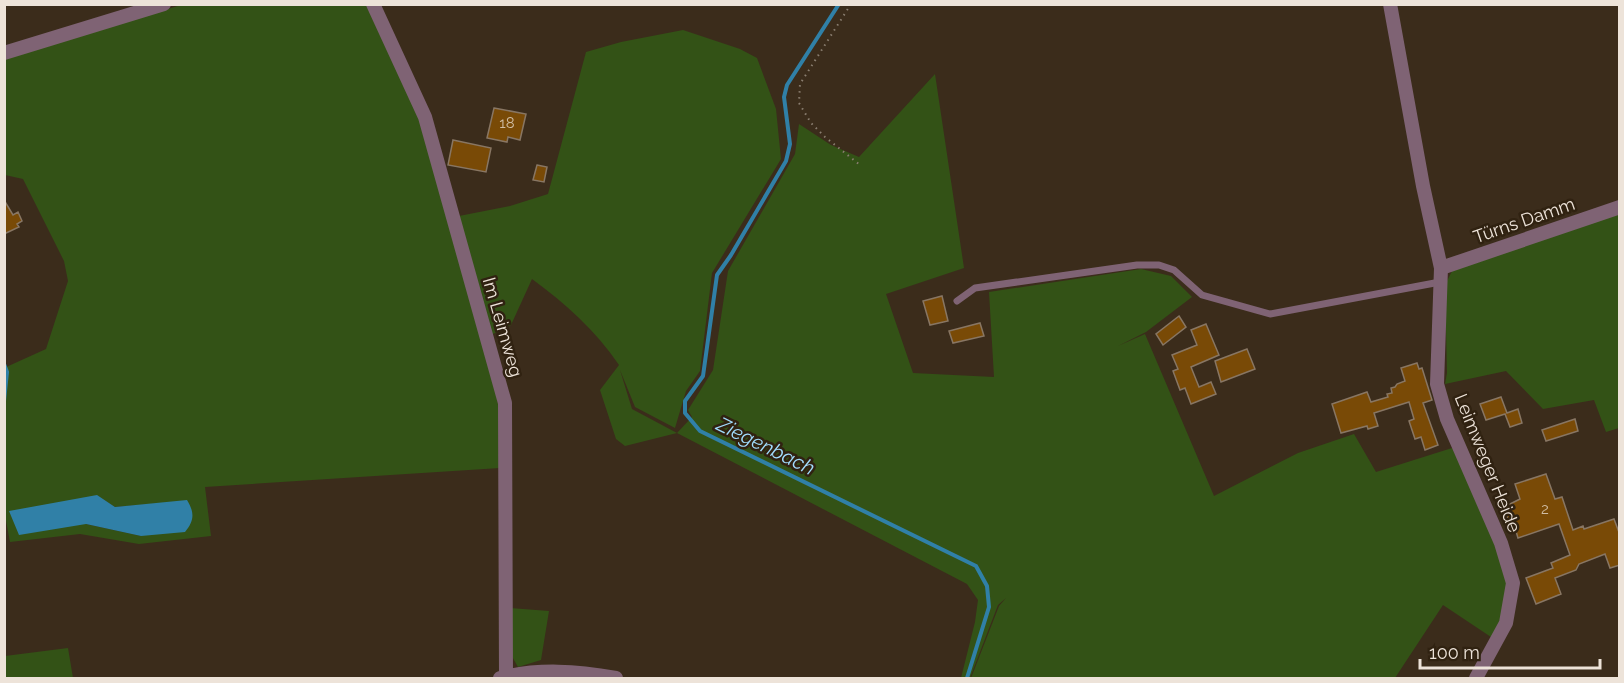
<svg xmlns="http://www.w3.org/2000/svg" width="1624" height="683" font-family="Raleway,sans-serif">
	<rect width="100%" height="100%" fill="#3b2c1b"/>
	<path fill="#335216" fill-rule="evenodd" d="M181,5H366L419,117L495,380L500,421V468L205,487L211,536L139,544L80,534L10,542L4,510V368L46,349L68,281L64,261L23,179L5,175V58ZM96,495L115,507L187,501L141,536L86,524Z
		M683,30L740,49L757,58L776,109L781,159L712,273L700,371L686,391L675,428L635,407L620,370L632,409L677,433L692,417L688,410L713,370L728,271L795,154L799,124L831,145L859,157L935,74L964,268L886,294L913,373L994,377L989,292L1141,269L1171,276L1192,297L1146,332L1118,346L1145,334L1214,496L1298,453L1354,434L1376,472L1452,448C1471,486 1517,562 1507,604C1505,616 1498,628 1494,639L1443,605L1395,678H971L999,606L1006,598L998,605L970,678H961L975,622L978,600L967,584L677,433L625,446L616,439L600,390L619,365C595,330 566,304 532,279L511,325L491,335L459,216L510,206L548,194L586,52L621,42Z
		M1619,212V428L1606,432L1594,400L1543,409L1506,371L1445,384L1447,373L1445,285L1452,271Z
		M510,608L549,611L541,660L518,667L510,653Z
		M68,648L73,678H5V656Z"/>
	<path fill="#3080a7" d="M97,495L115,507L187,500C195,513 194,521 185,532L141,536L86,524L19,535L9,511Z"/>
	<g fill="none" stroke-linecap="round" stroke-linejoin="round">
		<path stroke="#3080a7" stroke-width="4" d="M839,4L787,85L784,97L790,144L786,161L731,255L717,275L703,376L685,401V413L700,431L976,566L987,586L989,607L967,678
			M4,364L7,372L4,401"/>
	</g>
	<path fill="#794a06" stroke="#887663" stroke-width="1.5" d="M494,108L526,114L520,140L508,137L507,142L487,138Z
		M453,140L491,148L486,172L448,165Z
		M537,165L547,167L544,182L533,180Z
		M4,200L13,215L18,212L22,221L17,224L19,227L4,234Z
		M942,296L948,321L930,325L923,301Z
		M1179,316L1186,327L1163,345L1156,334Z
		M980,323L984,336L953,343L949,331Z
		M1206,324L1219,355L1191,367L1199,387L1211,382L1216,394L1191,404L1185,388L1180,390L1173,371L1178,369L1172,355L1197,345L1191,330Z
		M1247,349L1255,369L1221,382L1215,361Z
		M1417,363L1419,369L1422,368L1432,400L1423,403L1438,445L1425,450L1421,437L1415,439L1409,421L1414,419L1409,402L1374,413L1378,426L1368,429L1367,426L1341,433L1332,404L1367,392L1371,402L1388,397L1387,394L1392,393L1391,388L1395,387L1397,384L1405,381L1401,368Z
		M1501,397L1507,413L1518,409L1522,423L1510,427L1505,414L1486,420L1480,404Z
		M1575,419L1578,431L1546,441L1542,430Z
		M1546,474L1555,499L1562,497L1573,530L1583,526L1584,529L1614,519L1620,535V565L1610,568L1605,554L1579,564L1576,570L1555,578L1561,594L1536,604L1526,578L1553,568L1551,563L1570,555L1559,524L1518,538L1515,528L1511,529L1504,507L1520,499L1515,484Z"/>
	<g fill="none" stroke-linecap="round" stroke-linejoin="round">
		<path stroke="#8a7e70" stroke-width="2" stroke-dasharray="1.5 4.5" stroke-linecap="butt" d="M851,4L800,84L799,103L811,123L825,137L860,165"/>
		<path stroke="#7f6374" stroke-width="7" d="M957,301L975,288L1137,265H1159L1174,270L1202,295L1270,314L1440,282"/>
		<path stroke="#7f6374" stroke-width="14" d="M373,4L425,117L505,403L506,677
			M1390,4L1423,186L1441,268L1437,384L1447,419L1501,543L1513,583L1506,623L1476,678
			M4,53L164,4
			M1441,268L1620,207
			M500,678C539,668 577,671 616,678"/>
	</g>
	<g text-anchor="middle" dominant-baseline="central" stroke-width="5" stroke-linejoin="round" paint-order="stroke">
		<g font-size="15" fill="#d0bda4">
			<text x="507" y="123">18</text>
			<text x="1545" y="509">2</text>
		</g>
		<g font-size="18" fill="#ede3d9" stroke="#302211">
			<text transform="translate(1524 220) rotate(-19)">Türns Damm</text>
			<text transform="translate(503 327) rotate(74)">Im Leimweg</text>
			<text transform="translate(1488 463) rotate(68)">Leimweger Heide</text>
		</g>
		<g font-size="20" font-style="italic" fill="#a1dcfd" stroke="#302211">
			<text transform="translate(766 446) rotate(26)">Ziegenbach</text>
		</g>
	</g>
	<rect width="1624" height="683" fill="none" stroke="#ede3d9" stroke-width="12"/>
	<path d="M1420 659v9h180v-9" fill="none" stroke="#ede3d9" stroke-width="3"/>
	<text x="1429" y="659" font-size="18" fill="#ede3d9" stroke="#302211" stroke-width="4.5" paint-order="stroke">100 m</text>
</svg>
